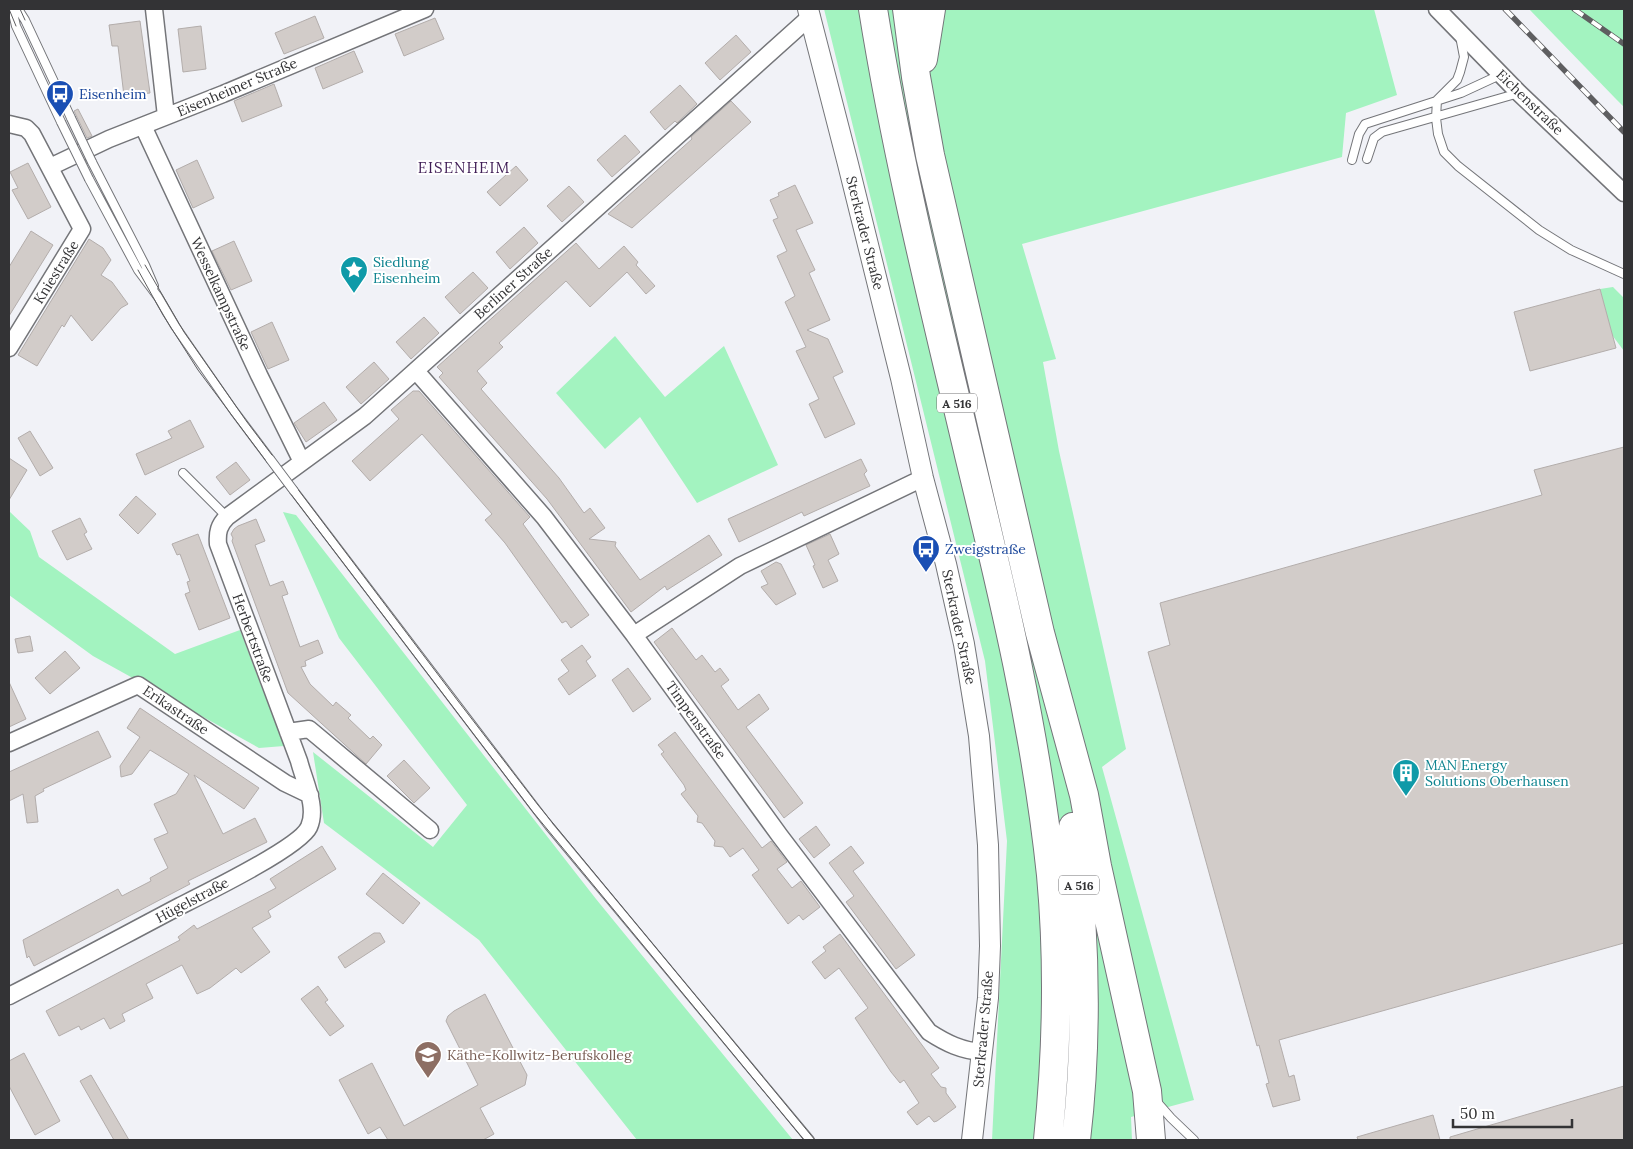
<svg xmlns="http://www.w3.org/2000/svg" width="1633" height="1149" font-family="Lora,serif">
	<rect width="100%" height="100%" fill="#f1f2f7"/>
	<path fill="#a3f3c0" d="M824,9H1374L1397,95L1346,113L1342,157L1022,244L1056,359L1043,362L1059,451L1126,749L1102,767L1194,1100L1131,1117L1132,1140H992L1007,841L985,661Z
		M1529,9H1624V107L1615,98Z
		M1613,287L1624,298V351L1612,335L1600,289Z
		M615,336L665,397L724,346L778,465L697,503L640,417L605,449L556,393Z
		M9,511L30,531L39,557L175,654L240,630L284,746L259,748L93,656L9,595Z
		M283,512L296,515L596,899L793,1140H637L479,940L324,823L313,752L433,847L467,805L339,638Z"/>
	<path fill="#d2ccc9" stroke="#b3adab" d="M315,16L324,38L284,54L275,33Z
		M435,18L444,39L404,56L395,34Z
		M140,21L150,93L124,96L118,46H112L109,25Z
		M201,26L206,69L183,72L178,29Z
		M736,35L751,52L720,80L705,63Z
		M354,51L363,72L323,89L315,68Z
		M274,84L282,106L242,122L234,101Z
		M680,85L697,104L677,123L675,121L665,130L650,112Z
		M731,101L751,122L632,228L608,214L692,139L691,137Z
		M78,109L92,136L87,138L74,111Z
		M625,135L640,152L612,177L597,160Z
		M197,160L214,198L193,208L176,170Z
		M28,163L51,207L28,219L12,190L18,188L10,172Z
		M516,166L528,180L500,206L487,192Z
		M795,185L813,223L796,230L815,270L809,273L830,320L807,330L828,339L843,372L833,377L855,424L825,438L809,404L819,399L796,351L806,347L785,302L795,296L777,256L787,251L773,220L778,218L770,200L779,196L778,193Z
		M569,186L584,202L562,222L547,206Z
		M524,227L538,243L510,269L496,252Z
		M31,231L53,245L9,316V267Z
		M89,239L103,248L111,260L101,275L112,282L128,304L121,308L92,341L71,315L64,327L62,325L37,366L18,355Z
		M234,241L252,281L231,290L212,251Z
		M576,243L599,269L624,246L638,262L636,265L655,286L646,294L627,272L590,307L566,281L499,343L503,347L477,371L487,383L481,389L559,478L584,513L590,508L605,528L589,539L616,542L615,546L640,580L709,535L722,555L667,590L665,586L631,612L547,499L439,377L443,373L437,367Z
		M473,272L488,288L460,314L445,297Z
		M1600,289L1616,348L1530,371L1514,312Z
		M424,317L439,333L411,359L396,342Z
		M272,322L289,360L268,369L251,332Z
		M374,362L389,379L361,404L346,387Z
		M413,391H419L530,517L523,524L589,615L571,628L566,621L562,623L505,543L485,520L492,514L422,434L370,481L352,461L399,419L391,410Z
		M324,402L337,420L306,442L294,423Z
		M190,420L204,447L145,475L136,454L172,438L168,431Z
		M30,431L53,468L40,476L18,438Z
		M1624,447V943L1279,1040L1289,1077L1294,1075L1300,1100L1273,1107L1266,1084L1269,1083L1259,1045L1257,1046L1148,652L1170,645L1160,603L1542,495L1534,470Z
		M9,458L27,470L9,500Z
		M861,459L867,471L864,474L870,486L804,516L802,512L739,542L728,519Z
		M236,462L250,480L230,495L216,477Z
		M136,496L156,514L138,534L119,515Z
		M80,518L87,532L84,534L92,549L67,560L52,531Z
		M256,519L265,541L255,545L270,586L283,581L288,594L282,596L300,647L318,640L323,653L305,661L306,666L301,667L310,684L333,706L336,702L351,715L348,718L370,739L373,736L382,745L366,764L288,693L232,541L233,538L231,534L234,529L238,526Z
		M198,534L230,618L199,630L185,594L190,592L187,582L190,581L180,554L177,555L172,544Z
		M830,534L839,554L828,560L838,581L823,588L813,566L815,565L806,545Z
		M776,562L781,564L796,594L776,605L761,587L768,584L761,571Z
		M672,628L696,660L702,655L715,672L720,668L729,680L721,686L738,710L759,694L769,709L746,727L803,803L784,818L654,642Z
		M30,636L33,651L18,653L15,639Z
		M582,645L591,657L586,661L596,676L569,695L558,679L569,671L561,660Z
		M65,651L80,668L50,694L35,678Z
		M628,668L651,699L633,712L612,680Z
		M9,682L26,719L9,727Z
		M140,708L259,788L244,809L194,775L223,834L255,818L267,842L188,881L190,884L34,966L29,956L27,958L23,940L118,889L122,896L151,881L150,878L168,868L154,839L168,833L154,804L176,794L189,774L150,750L132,774L121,777L120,766L140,737L127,728Z
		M98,731L111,757L43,789L44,791L35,796L38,822L27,823L23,794L9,801V772Z
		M675,732L762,848L771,841L787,862L777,869L792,888L801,881L820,907L803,920L799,915L788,924L752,875L759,870L743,848L730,857L723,847L714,846L715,841L702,823L697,822L698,816L681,794L686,790L684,785L661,754L664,752L658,745Z
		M404,760L430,788L414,803L387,776Z
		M816,826L830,845L814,858L799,839Z
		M322,846L336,869L268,911L271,917L252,928L270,952L241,973L236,968L210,988L197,994L182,965L146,984L153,998L122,1014L125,1021L110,1029L104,1018L81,1030L79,1026L59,1036L46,1011L180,940L178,937L194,925L197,929L276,888L270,879Z
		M851,846L864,863L853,871L915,955L896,969L846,902L854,896L829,863Z
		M383,873L420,903L403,924L366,894Z
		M374,933H380L385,942L345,968L338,957Z
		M840,934L939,1068L931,1074L941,1087L946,1088V1093L956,1107L937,1121L934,1122L929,1116L917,1125L907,1112L919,1103L904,1080L900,1083L891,1072L855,1018L868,1008L839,968L825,979L812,962L826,951L823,947Z
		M318,986L328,1000L325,1002L344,1026L330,1036L301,999Z
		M485,994L527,1075L525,1085L480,1108L494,1134L483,1140H388L380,1127L368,1134L339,1080L372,1063L404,1126L478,1085L446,1021L448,1016L454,1011Z
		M24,1053L60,1121L35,1135L9,1086V1061Z
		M91,1075L129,1140H114L80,1081Z
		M1624,1086V1140H1450V1137Z
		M1433,1115L1440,1140H1358L1357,1137Z"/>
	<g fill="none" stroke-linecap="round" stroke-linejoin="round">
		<defs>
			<path id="service" d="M12,9L16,26L61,122
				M18,9L25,20L71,118
				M1460,36L1464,57L1460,72L1457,80L1437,100L1436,118L1438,134L1444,152L1458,166L1539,230L1571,250L1624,274
				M1367,159L1374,138L1382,132L1519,93
				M1352,160L1359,134L1365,124L1461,93L1502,74
				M92,162L145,265L154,286
				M89,179L138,270L158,297L175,326L234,411L270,459
				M183,473L227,517
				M294,491L549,826L810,1140
				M1157,1102L1171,1118L1194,1140"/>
			<path id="minor" d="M154,9L166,116
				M1437,9L1519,93L1624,193
				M9,124L26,128L32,134L82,229L9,348
				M143,126L259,375L302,462
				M50,167L109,139L223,94L425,9
				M416,371L544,517L634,635L780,836L929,1032C946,1043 962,1051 983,1052
				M634,635L740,566L923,478
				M288,732L309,729L430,830
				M9,743L138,685L285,783L310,795
				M9,996C66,967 123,936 180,906C204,894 300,847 309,827C318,807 304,781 299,761L218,544C217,532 219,525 227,517L365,416L811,16"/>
			<path id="tertiary" d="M808,9L848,164L901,378L923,478L946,564L964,644L979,736L988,845L990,946L988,998L972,1140"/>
			<path id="motorway" d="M873,9C897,159 934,307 969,455C1003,594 1036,732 1051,875C1059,963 1057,1052 1048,1140
				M907,9L916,77L930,155L1040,633L1084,795L1097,866L1147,1091L1151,1140
				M923,59L931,9
				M1073,827C1085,929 1088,1039 1076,1140"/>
		</defs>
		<use href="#service" stroke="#747579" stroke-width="10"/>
		<use href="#minor" stroke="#747579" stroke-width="19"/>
		<use href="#tertiary" stroke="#747579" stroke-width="22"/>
		<use href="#motorway" stroke="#747579" stroke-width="30"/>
		<use href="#service" stroke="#fff" stroke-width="8"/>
		<use href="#minor" stroke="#fff" stroke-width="16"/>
		<use href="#tertiary" stroke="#fff" stroke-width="20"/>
		<use href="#motorway" stroke="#fff" stroke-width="28"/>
		<path stroke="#5e5e60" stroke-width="1" d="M9,9L16,26
			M20,9L25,20
			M145,265L184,332L247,422L458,701L538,805L815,1140
			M138,270L163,315L198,370L290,493L533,812L804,1140"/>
		<defs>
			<path id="rail" d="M1505,9L1624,132
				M1574,9L1624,44"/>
		</defs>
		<use href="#rail" stroke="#5e5e60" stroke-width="5.5"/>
		<use href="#rail" stroke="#fff" stroke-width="4" stroke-dasharray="11" stroke-linecap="butt"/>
		<defs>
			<path id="service-bridge" d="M71,118L92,162
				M61,122L89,179
				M270,459L294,491"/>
		</defs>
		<use href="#service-bridge" stroke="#747579" stroke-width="10" stroke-linecap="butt"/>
		<use href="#service-bridge" stroke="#fff" stroke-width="8"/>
	</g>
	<defs>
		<symbol id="bus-pin" viewBox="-11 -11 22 30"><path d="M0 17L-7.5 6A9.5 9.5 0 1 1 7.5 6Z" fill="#1a4fb4" stroke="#fff"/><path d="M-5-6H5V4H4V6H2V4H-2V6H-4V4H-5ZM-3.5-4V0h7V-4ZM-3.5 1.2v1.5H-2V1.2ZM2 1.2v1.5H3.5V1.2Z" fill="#fff"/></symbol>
		<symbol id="sight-pin" viewBox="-11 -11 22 30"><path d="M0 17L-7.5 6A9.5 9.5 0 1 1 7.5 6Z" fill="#0f9aa8" stroke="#fff"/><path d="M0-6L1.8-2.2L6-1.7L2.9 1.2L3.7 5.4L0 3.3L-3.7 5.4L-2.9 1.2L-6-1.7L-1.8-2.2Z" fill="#fff"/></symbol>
		<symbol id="building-pin" viewBox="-11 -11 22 30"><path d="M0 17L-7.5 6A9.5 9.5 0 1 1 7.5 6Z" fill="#0f9aa8" stroke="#fff"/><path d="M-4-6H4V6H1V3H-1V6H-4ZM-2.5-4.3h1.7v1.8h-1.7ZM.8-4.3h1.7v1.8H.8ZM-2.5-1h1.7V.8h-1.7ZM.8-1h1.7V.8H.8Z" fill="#fff"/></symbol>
		<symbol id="school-pin" viewBox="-11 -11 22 30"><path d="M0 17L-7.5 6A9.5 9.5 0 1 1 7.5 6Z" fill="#8d6e63" stroke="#fff"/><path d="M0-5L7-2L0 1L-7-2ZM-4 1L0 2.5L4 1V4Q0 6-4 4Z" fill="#fff"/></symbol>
	</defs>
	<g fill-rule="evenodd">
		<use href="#bus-pin" x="44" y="78" width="32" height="43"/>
		<use href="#sight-pin" x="338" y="254" width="32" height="43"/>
		<use href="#bus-pin" x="910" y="533" width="32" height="43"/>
		<use href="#building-pin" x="1390" y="757" width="32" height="43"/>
		<use href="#school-pin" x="412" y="1039" width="32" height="43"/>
	</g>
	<g text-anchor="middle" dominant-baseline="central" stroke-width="4" stroke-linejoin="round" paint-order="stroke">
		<g fill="#fff" stroke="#707072" stroke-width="1">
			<rect x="937" y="393.5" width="40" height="19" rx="4"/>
			<rect x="1059" y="875.5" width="40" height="19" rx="4"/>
		</g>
		<g font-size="12" font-weight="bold" fill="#333335">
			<text x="957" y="403">A 516</text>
			<text x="1079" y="885">A 516</text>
		</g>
		<g font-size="14" fill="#333335" stroke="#fff">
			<text transform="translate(237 87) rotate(-23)">Eisenheimer Straße</text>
			<text transform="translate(1530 102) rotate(44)">Eichenstraße</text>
			<text transform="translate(865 233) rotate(76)">Sterkrader Straße</text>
			<text transform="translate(56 272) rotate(-58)">Kniestraße</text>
			<text transform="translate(513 283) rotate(-42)">Berliner Straße</text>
			<text transform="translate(221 294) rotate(65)">Wesselkampstraße</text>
			<text transform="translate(959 627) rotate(78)">Sterkrader Straße</text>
			<text transform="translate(253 638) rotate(70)">Herbertstraße</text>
			<text transform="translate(176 710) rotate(34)">Erikastraße</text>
			<text transform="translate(696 720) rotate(54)">Timpenstraße</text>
			<text transform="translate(192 900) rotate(-28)">Hügelstraße</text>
			<text transform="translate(983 1029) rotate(-85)">Sterkrader Straße</text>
		</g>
		<g font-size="14" fill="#164399" stroke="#fff" text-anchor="start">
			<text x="79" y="94">Eisenheim</text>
			<text x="945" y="549">Zweigstraße</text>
		</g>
		<g font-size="14" fill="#0d838f" stroke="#fff" text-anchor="start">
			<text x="373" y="262">Siedlung<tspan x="373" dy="16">Eisenheim</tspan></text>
			<text x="1425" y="765">MAN Energy<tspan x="1425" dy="16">Solutions Oberhausen</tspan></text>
		</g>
		<g font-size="14" fill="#785e54" stroke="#fff" text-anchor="start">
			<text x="447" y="1055">Käthe-Kollwitz-Berufskolleg</text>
		</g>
		<g font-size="15" letter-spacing="1" fill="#401e56" stroke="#fff">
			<text x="464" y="167">EISENHEIM</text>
		</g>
	</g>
	<rect width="1633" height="1149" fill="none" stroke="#333335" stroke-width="20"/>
	<path d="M1453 1119v8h119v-8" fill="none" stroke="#333335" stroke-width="2.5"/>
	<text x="1460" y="1119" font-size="15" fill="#333335" stroke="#ffffff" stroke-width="4" paint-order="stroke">50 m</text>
</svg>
